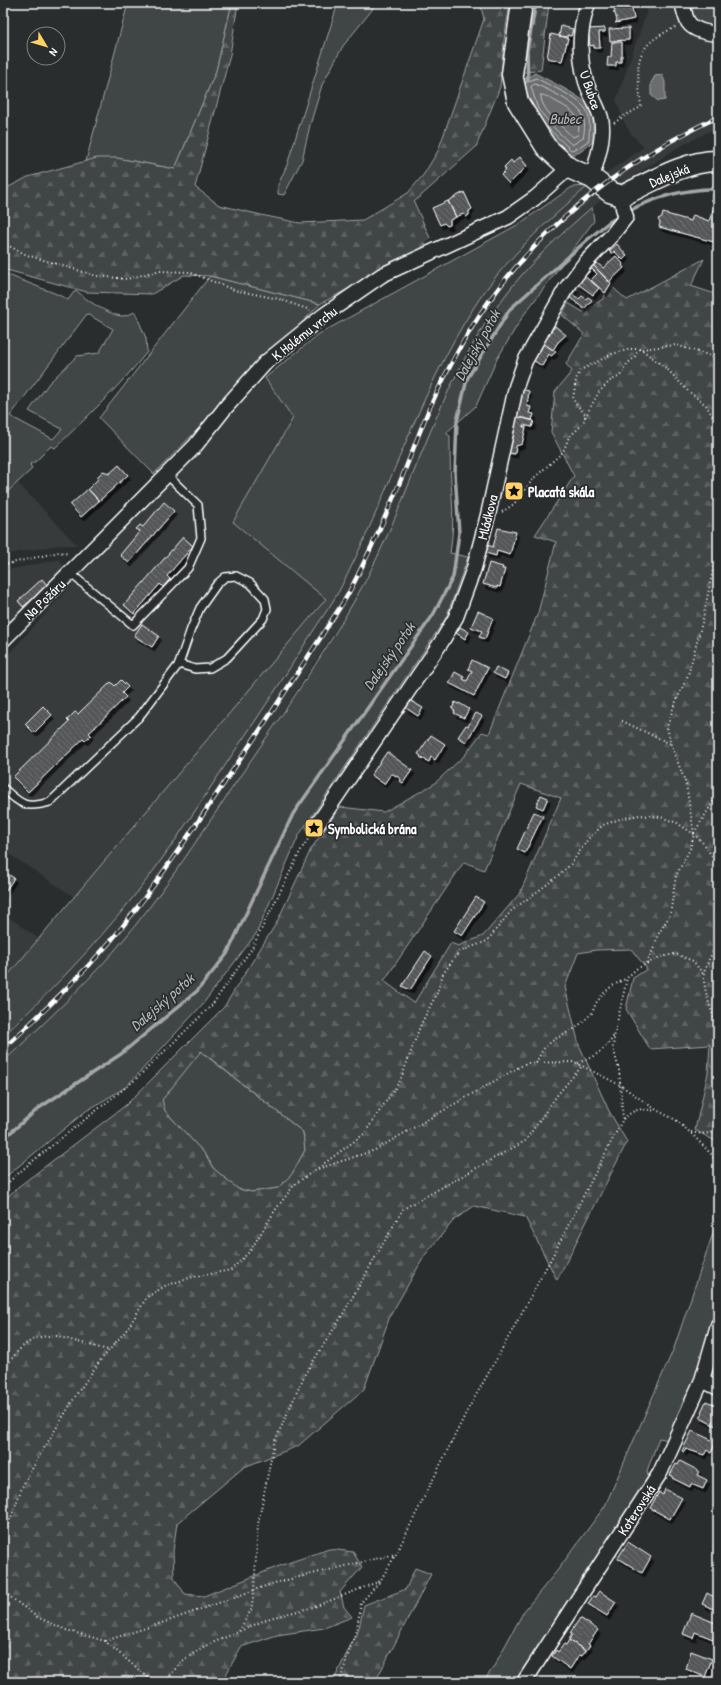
<svg xmlns="http://www.w3.org/2000/svg" width="721" height="1685" font-family="'Patrick Hand',sans-serif">
	<defs>
		<pattern id="forest-firs" width="22" height="20" patternUnits="userSpaceOnUse"><rect width="22" height="20" fill="#414445"/><path d="M5 1l3.5 6h-7zM16 11l3.5 6h-7z" fill="#5e6061"/></pattern>
		<pattern id="building-back-hatch" width="6" height="6" patternUnits="userSpaceOnUse"><rect width="6" height="6" fill="#555758"/><path d="M-1 5l2 2M0 0l6 6M5-1l2 2" fill="none" stroke="#6e7071"/></pattern>
		<filter id="shadow"><feDropShadow dx="2.5" dy="4" stdDeviation="0" flood-color="#0009"/></filter>
	</defs>
	<rect width="100%" height="100%" fill="#2a2d2e"/>
	<filter id="ink" filterUnits="userSpaceOnUse"><feTurbulence type="fractalNoise" baseFrequency=".025" numOctaves="2"/><feDisplacementMap in="SourceGraphic" scale="8" xChannelSelector="R" yChannelSelector="G"/><feConvolveMatrix kernelMatrix="1 2 1 2 8 2 1 2 1" color-interpolation-filters="sRGB"/></filter>
	<g filter="url(#ink)">
		<path fill="#373a3b" d="M645,3H718V127L677,148L620,185L558,236L461,366L437,414L409,485L379,554L354,602L259,748L171,879L142,917L115,950L58,1011L3,1062V1036L44,998L100,938L127,905L244,737L338,593L362,546L392,478L420,407L445,357L473,307L489,285L511,259L545,223L588,186L644,147L631,134L623,120L616,100L647,11Z
			M265,378L293,418L233,522L326,599L74,897L3,850V660L97,557Z
			M18,483L77,545H59L3,555V496Z
			M60,559L65,570L3,635V571Z
			M3,913L39,939L3,981Z"/>
		<path fill="#414445" stroke="#a0a2a2" fill-rule="evenodd" d="M128,3H232L216,71L175,169L117,158L86,161Z
			M338,3H374L372,10L343,46L322,85L310,125L302,160L284,195L278,194V185L287,165Z
			M688,3H718V30L692,21Z
			M588,186C546,222 504,260 474,307C417,396 388,498 339,591C330,607 318,623 308,639C285,676 261,713 236,749C209,789 183,831 154,870C109,931 58,985 3,1036V981L326,599L233,522L293,418L265,378L319,334L519,224L572,187Z
			M592,207L594,221L523,316L497,359L476,406L446,433L450,436C450,452 450,467 451,483C453,507 454,529 450,553L468,557L446,618L299,835L256,934L202,1005L126,1087L86,1111L3,1179V1062C41,1026 80,990 115,950C164,893 204,829 247,766C283,713 321,659 353,603C388,544 410,478 437,416C455,375 477,332 504,297C529,263 561,234 592,207Z
			M3,273L59,295L68,300L74,292L77,291C86,300 110,316 123,316C127,316 131,313 135,312L146,338L147,352C119,387 87,417 55,448L51,446L36,461L30,464L32,469L3,496ZM87,314L113,329L99,353L77,356L49,383L29,411L62,429L53,439L10,416Z
			M210,276L320,304L154,474L99,418Z
			M200,1051L303,1132L305,1150L292,1174L278,1188L252,1192L238,1189L213,1168L206,1155L165,1111L162,1100Z
			M718,1210V1311L700,1373L669,1440L659,1438L647,1471L649,1480L516,1682H483L493,1668L524,1611L557,1571L605,1506L674,1348L713,1233Z"/>
		<path fill="url(#forest-firs)" stroke="#a0a2a2" fill-rule="evenodd" d="M232,3H238L230,55L195,187L219,205L261,215L300,223L363,220L408,193L424,174L438,151L484,19L480,3H510L504,40L500,87L476,147L414,202L430,238L420,250L320,304L210,276L184,275L152,294L87,292L3,269V196L5,189L28,177L97,158H117L175,169L216,71Z
			M530,3H549L541,70L519,73Z
			M704,259L691,286L718,295V1136L715,1141L695,1130L708,1073L710,1045L650,1049L626,1009L633,978L647,969L631,949L596,950L578,953L565,987L579,1045L609,1111L627,1142L557,1280L525,1217L474,1206L454,1220L425,1255L390,1316L364,1389L298,1446L244,1467L177,1523L173,1551L174,1578L185,1594L204,1596L282,1565L329,1549L353,1552L362,1567L340,1592L344,1607L352,1617L324,1628L277,1635L241,1647L222,1682H3V1201L18,1187L126,1105L224,1007L277,922L311,849L340,807L384,812L434,784L465,755L482,732L489,734L538,613L556,542L535,535L574,476L551,432L555,392L572,371L566,364L584,334L562,315L568,303L583,312L603,299L610,285L627,300ZM521,784L561,798L520,893L483,936L458,946L451,943L414,1003L384,981L464,862L484,870ZM201,1051L303,1132L305,1150L292,1174L278,1188L252,1192L238,1189L213,1168L206,1155L165,1111L162,1100Z
			M415,1568L431,1574L375,1682H333L359,1628L364,1605L406,1589Z"/>
		<path fill="#6a6c6d" stroke="#a6a7a7" d="M535,73C547,80 585,97 590,108C594,119 593,130 593,142L580,152L570,156L548,135L530,114L519,82Z
			M662,75L665,82V100L658,101L651,95V83L655,76Z"/>
		<g fill="none" stroke-linecap="round" stroke-linejoin="round">
			<path stroke="#c3c4c5" stroke-width="1" d="M525,83L536,78C550,86 576,96 585,108C591,116 589,130 589,140L578,148L571,150L547,127
				M535,84C547,89 572,101 580,111C586,117 585,130 583,138L572,145L555,129L538,109L531,87Z
				M541,95C546,95 551,99 555,101C571,110 582,114 578,135L573,137C563,128 539,108 541,95Z"/>
			<path stroke="#a6a7a7" stroke-width="3.5" d="M528,81L527,51L536,3
				M627,212C654,197 688,188 718,189
				M3,1139L39,1108L121,1054L197,991L227,954L293,814L433,615L453,577L459,533L455,473L457,421L467,379L510,309L587,240L609,222L620,216"/>
		</g>
		<path fill="url(#building-back-hatch)" stroke="#fff" filter="url(#shadow)" d="M612,3H631L634,19L615,23L617,21L615,13H613L615,12L613,4H611Z
			M561,26L573,29L571,36L567,35V37L559,36Z
			M605,28V32H599L600,48H594V45L590,46L588,29Z
			M629,28V40L610,41L609,29Z
			M551,34L568,38L562,61L547,58Z
			M612,42H622V57H621V62H616V66H607L608,57H611Z
			M520,157L527,166L509,184L501,175L506,170L504,167L511,160L513,163Z
			M464,192L472,209L469,211V215L466,217L463,214L456,217L448,201Z
			M712,195H718V234L714,242L659,227L660,223L658,219L662,217L663,213L691,221L693,215L709,221L716,202L712,201Z
			M448,201L456,217L450,220V225L447,226L444,223L440,225L432,208Z
			M617,244L627,256L623,260L614,251L612,254L609,251Z
			M616,256L623,264L622,265L624,268L609,282L592,264L594,262L596,264L597,263L603,268Z
			M592,264L611,283L605,293L591,280L597,274L592,269L587,274L585,272Z
			M584,276L599,288L593,295L578,284Z
			M575,287L577,288L572,294L579,299L582,296L586,299L588,297L592,300L584,309L568,296Z
			M555,326L566,335L558,342L553,350L541,342L551,328L553,329Z
			M541,342L556,352L551,356L549,354L542,366L530,358Z
			M520,389L529,391L527,406L531,407L529,413L534,414L532,420L514,416Z
			M514,416L534,421L532,427L523,425V427H526L522,444L516,446L515,454L507,453Z
			M119,465L128,475L99,501L88,489L98,479L97,477L103,471L106,472L109,474Z
			M88,489L99,501L81,517L70,505Z
			M164,502L174,511L129,563L120,555L140,531L136,529L140,525L143,527Z
			M498,528L516,532L510,555L497,551L496,556L486,553L488,545L493,547Z
			M183,537L193,546L167,576L170,579L163,587L160,584L134,614L124,605Z
			M489,563L503,567L502,569H505L500,587L497,586V588L483,584Z
			M42,579L48,586L23,607L18,601Z
			M478,611L493,618L485,639L479,637L482,631L471,627Z
			M142,624L159,636L152,647L134,636Z
			M460,627L469,632L465,639L456,633Z
			M472,660L488,668L474,696L449,683L455,672L464,677L463,679L467,681L472,671L468,669Z
			M496,667L508,673L505,679L493,673Z
			M121,680L128,687L122,693L126,697L89,733L91,735L85,741L83,739L28,792L13,777L69,722L67,720L75,712L78,714L111,682L115,686Z
			M411,701L423,708L418,716L406,708Z
			M455,702L458,704L459,703L469,709L464,718L454,713L455,711L452,709Z
			M43,706L52,715L34,733L25,724Z
			M476,713L482,716L466,742L458,737L466,725L468,726Z
			M431,735L445,744L435,760L431,757L429,762L420,757L421,756L418,754Z
			M387,752L412,770L403,783L400,781L401,779L393,774H391L384,784L371,775Z
			M541,795L548,798L543,809L536,806Z
			M534,812L543,816L525,853L517,849Z
			M3,871L14,878L3,895Z
			M476,897L484,902L462,936L454,931Z
			M425,951L432,956L410,990L402,986Z
			M706,1401L718,1406V1427L700,1418L703,1413L701,1412Z
			M692,1431L716,1442L711,1453L707,1450L704,1455L686,1449L684,1452L682,1451Z
			M680,1461L699,1471L697,1475L707,1480L703,1489L691,1484L690,1487L672,1478L673,1476L670,1475L676,1464L678,1465Z
			M665,1489L682,1498L670,1519L650,1508L659,1492L663,1495Z
			M628,1542L651,1557L642,1573L618,1558Z
			M599,1591L616,1602L607,1616L588,1604L593,1596L595,1597Z
			M707,1593L716,1598L718,1594V1611L702,1604Z
			M691,1613L718,1624V1641L695,1632L693,1638L683,1634Z
			M580,1618L598,1630L588,1644L590,1645L586,1651L569,1640L572,1634L570,1633Z
			M569,1640L586,1651L582,1656L579,1655L570,1669L552,1656L556,1650L558,1652L564,1644L566,1645Z
			M691,1651L712,1659L705,1677L686,1669Z"/>
		<g fill="none" stroke-linecap="round" stroke-linejoin="round">
			<defs>
				<path id="lane" d="M70,573L133,625L188,568L201,538L198,505L166,474
					M3,788C22,805 25,809 50,802L139,717L179,664L191,629L200,608L217,584L225,577L236,576L250,583L265,599L267,609L263,619L227,658L210,668L195,669L179,664"/>
				<path id="street" d="M588,3C580,27 578,53 585,78C588,92 597,104 601,118C605,137 597,159 592,178
					M682,3C684,9 685,17 688,22C694,31 708,33 718,34
					M3,640L195,446L226,407L266,362L324,315L382,275L508,217L535,198L569,168
					M315,828L442,641L456,617L474,568L488,515L516,387L525,361L565,290L585,263L611,236L626,217L623,208L622,196
					M702,1380L718,1388
					M524,1682L660,1473L702,1380L718,1325"/>
				<path id="secondary" d="M522,3L512,74L518,102L546,147L569,168L592,178L610,192L622,196C649,183 687,160 718,161"/>
			</defs>
			<use href="#lane" stroke="#fff" stroke-width="10"/>
			<use href="#street" stroke="#fff" stroke-width="17"/>
			<use href="#secondary" stroke="#fff" stroke-width="23"/>
			<path stroke="#fff" stroke-width="2" stroke-dasharray="1 3" stroke-linecap="butt" d="M614,123L624,116L641,107C637,63 631,47 676,27
				M3,243L27,255L97,276L127,279L157,271L189,272L234,290L279,299L310,310
				M642,349L676,345L718,358
				M585,417L599,392L610,381L620,376L627,364L635,357L638,350
				M718,421V439
				M502,512L514,504L534,478L563,452L569,437L581,426L585,419V414L576,404L573,399L576,379L581,370L612,354L631,349H641L667,369L688,391L706,405L717,424
				M3,565L59,552L69,554
				M622,721L671,744
				M694,833L718,794
				M718,941C713,952 707,962 704,973C702,985 712,1015 718,1027
				M646,963L653,950L659,933L670,915L676,876L690,849L694,834L686,784L671,744L667,727L674,706L688,675L702,623L718,545
				M536,1063L542,1051L546,1046L555,1039L576,1028L592,1013L596,1003L604,993L612,986L627,978
				M578,1063C594,1057 606,1050 614,1035
				M623,1119C636,1108 640,1108 656,1111
				M691,1132C701,1134 709,1135 718,1129
				M318,1168L364,1134L400,1081L421,1024L437,993L443,974L459,952L487,941L511,911L553,880L571,864L588,839L603,825L620,819L639,815L661,817L677,823L694,834L705,845L718,866
				M3,1187L30,1163L135,1080L212,1005L252,948L302,848L309,838
				M3,1372C16,1351 29,1334 56,1336L108,1350
				M3,1539L23,1485L40,1455L78,1392L100,1361L128,1328L147,1297L165,1286L189,1278L231,1270L250,1251L276,1209L295,1184L315,1170L375,1150L526,1063L574,1062L620,1085L658,1111L676,1120L694,1136L712,1155L718,1165
				M3,1584L9,1596L37,1617L66,1630L105,1641L153,1682
				M239,1631L251,1610L254,1591L258,1524L274,1443L305,1374L340,1319L403,1209L525,1141L558,1094L582,1066
				M105,1641L168,1621L274,1583L396,1554
				M165,1682L181,1662L203,1647L270,1618L314,1607L380,1581L396,1554L467,1411L501,1351L553,1255L623,1119L619,1070L613,1047L615,1032L627,978L636,969L660,957L676,954L693,961L704,975
				M340,1682L347,1658L357,1628L361,1603L380,1581"/>
			<use href="#lane" stroke="#2a2d2e" stroke-width="7"/>
			<use href="#street" stroke="#2a2d2e" stroke-width="14"/>
			<use href="#secondary" stroke="#2a2d2e" stroke-width="20"/>
			<defs>
				<path id="rail" d="M3,1049C40,1015 76,981 109,943C145,900 176,854 208,807C226,780 244,754 262,727C282,697 301,667 321,637C329,623 339,610 347,596C367,559 384,520 400,482C410,458 419,433 429,409C448,368 470,325 498,289C555,215 633,156 718,117"/>
			</defs>
			<use href="#rail" stroke="#fff" stroke-width="4.5"/>
			<use href="#rail" stroke="#2a2d2e" stroke-width="3" stroke-dasharray="9" stroke-linecap="butt"/>
		</g>
	</g>
	<defs>
		<symbol id="sight-square" viewBox="-11 -11 22 22"><rect x="-9" y="-9" width="18" height="18" rx="4" fill="#ffd166" stroke="#2a2d2e"/><path d="M0-6L1.8-2.2L6-1.7L2.9 1.2L3.7 5.4L0 3.3L-3.7 5.4L-2.9 1.2L-6-1.7L-1.8-2.2Z" fill="#111"/></symbol>
	</defs>
	<g fill-rule="evenodd">
		<use href="#sight-square" x="503" y="480" width="22" height="22"/>
		<use href="#sight-square" x="303" y="817" width="22" height="22"/>
	</g>
	<g text-anchor="middle" dominant-baseline="central" stroke-width="3.5" stroke-linejoin="round" paint-order="stroke">
		<g font-size="14" fill="#fff" stroke="#2a2d2e">
			<text transform="translate(591 90) rotate(71)">U Bubce</text>
			<text transform="translate(669 175) rotate(-22)">Dalejská</text>
			<text transform="translate(304 333) rotate(-38)">K Holému vrchu</text>
			<text transform="translate(487 517) rotate(-76)">Mládkova</text>
			<text transform="translate(44 599) rotate(-44)">Na Požáru</text>
			<text transform="translate(636 1510) rotate(-57)">Koterovská</text>
		</g>
		<g font-size="14" font-weight="bold" fill="#fff" stroke="#2a2d2e" text-anchor="start">
			<text x="528" y="491">Placatá skála</text>
			<text x="328" y="828">Symbolická brána</text>
		</g>
		<g font-size="15" font-style="italic" fill="#b4b6b6" stroke="#2a2d2e">
			<text x="565" y="118">Bubec</text>
			<text transform="translate(477 345) rotate(-61)">Dalejský potok</text>
			<text transform="translate(389 656) rotate(-55)">Dalejský potok</text>
			<text transform="translate(162 1002) rotate(-41)">Dalejský potok</text>
		</g>
	</g>
	<rect width="721" height="1685" fill="none" stroke="#2a2d2e" stroke-width="16"/>
	<rect x="8" y="8" width="705" height="1669" fill="none" stroke="#fff" stroke-width="1.5" filter="url(#ink)"/>
	<g transform="translate(46 46) rotate(128)"><circle r="19" fill="#2a2d2e" stroke="#7f8182"/>
	<path d="M0-3L7 15L0 10L-7 15Z" fill="#ffd166"/>
	<text y="-6" font-size="11" font-weight="bold" text-anchor="middle" fill="#ffffff">N</text>
	</g>
</svg>
